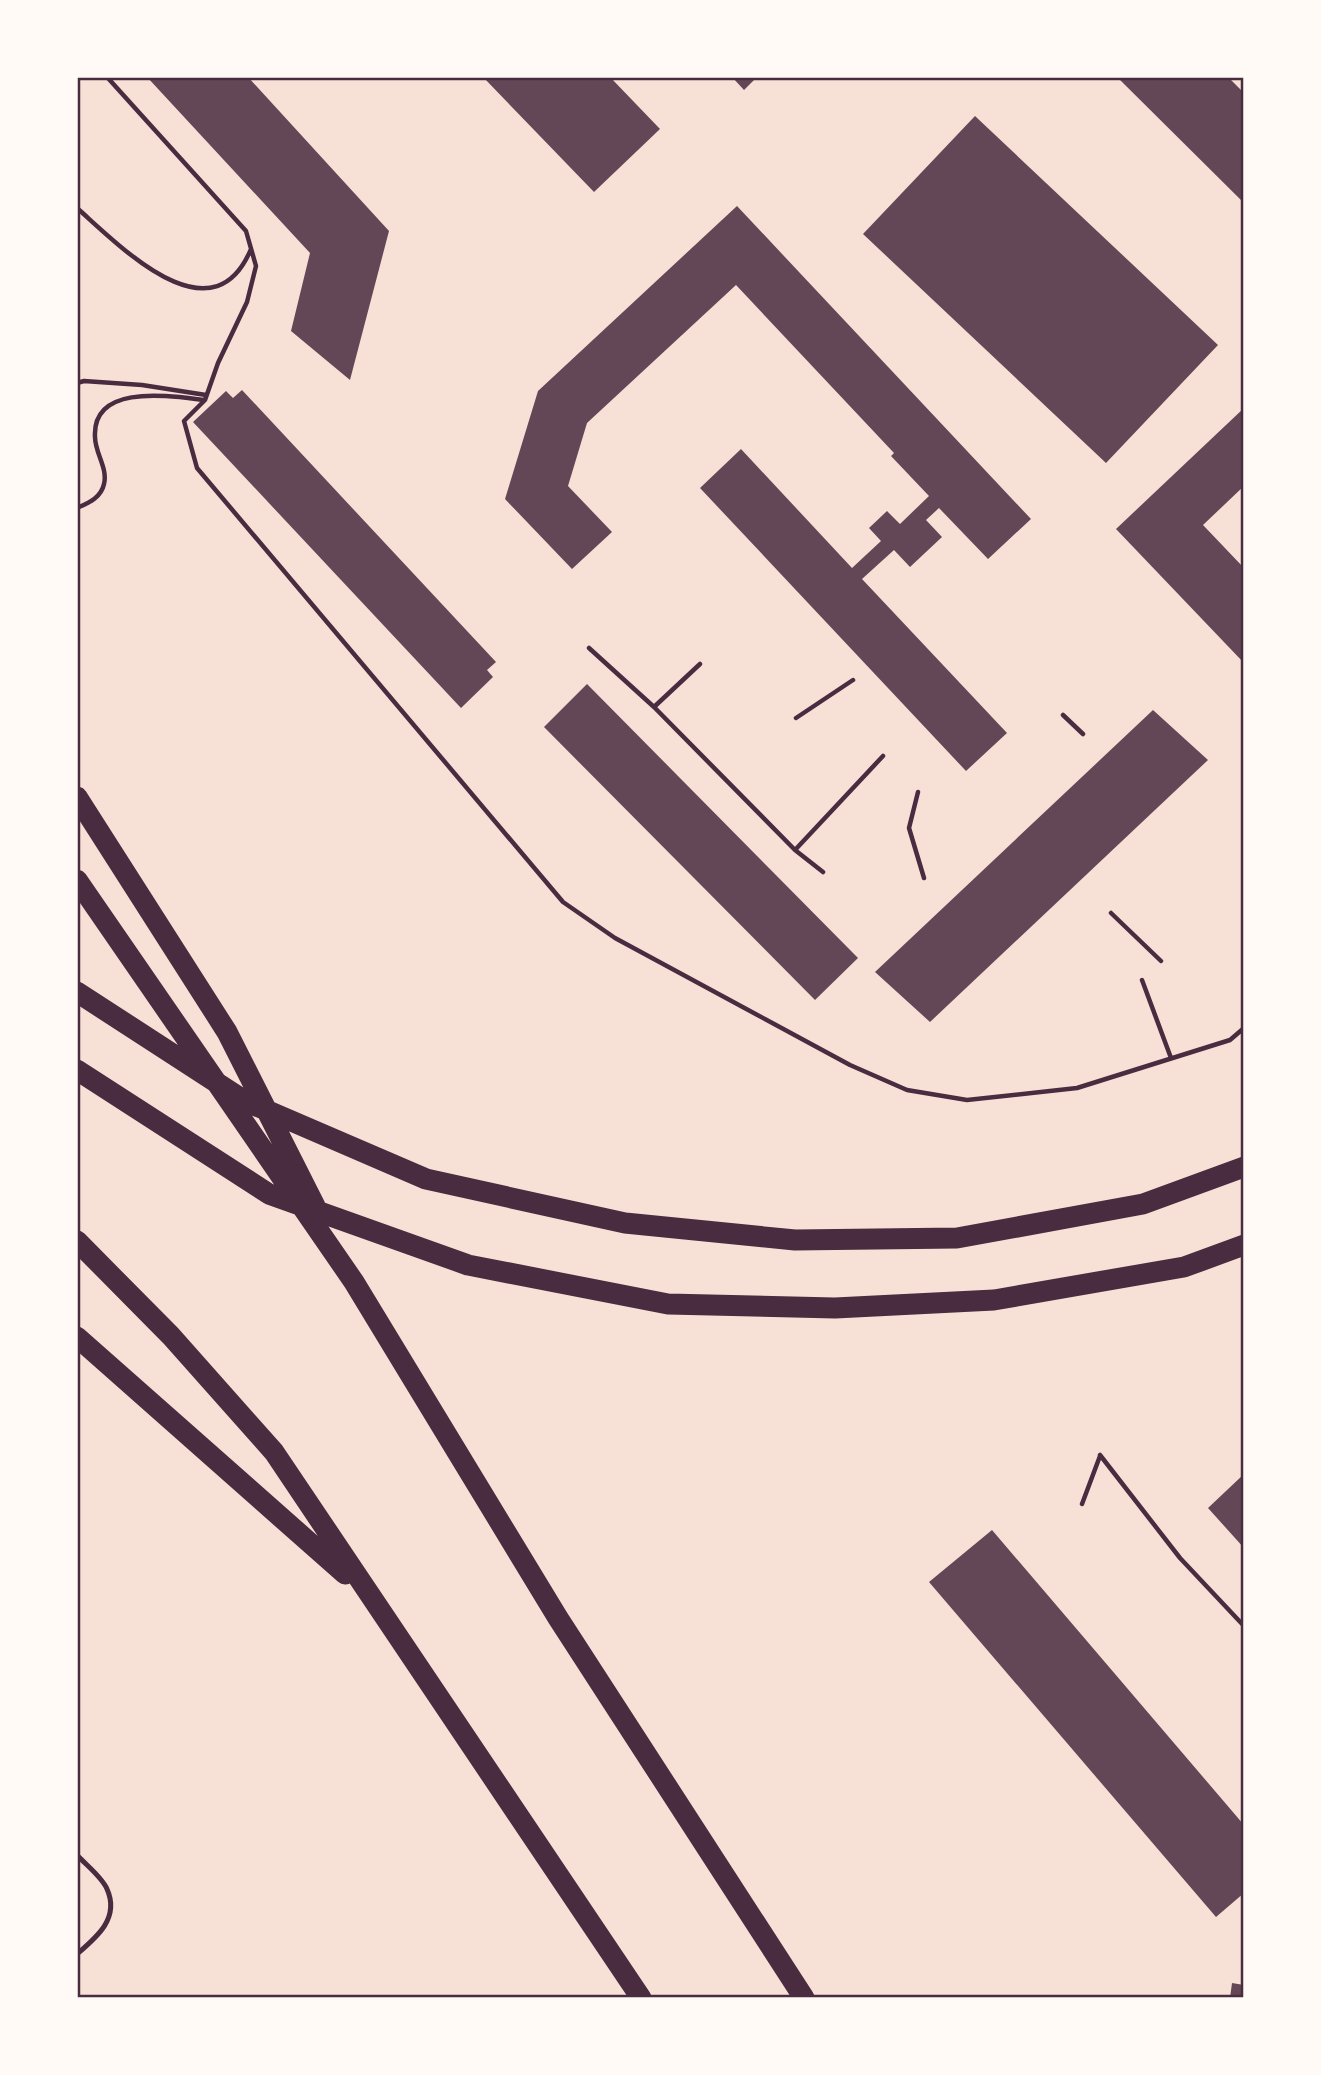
<svg xmlns="http://www.w3.org/2000/svg" width="1321" height="2075" font-family="Overpass,sans-serif">
	<rect width="100%" height="100%" fill="#f7e1d7"/>
	<path fill="#644757" d="M147,77H248L389,231L350,380L291,331L310,253Z
		M483,77H610L660,129L594,192Z
		M732,77H757L744,90Z
		M1117,77H1228L1244,93V203Z
		M975,116L1218,345L1106,463L863,234Z
		M737,206L1031,519L988,559L939,508L926,520L942,537L910,567L894,550L862,579L1007,733L966,771L700,488L741,449L852,568L881,541L869,528L887,511L900,524L929,496L891,456L894,453L736,285L587,423L568,486L612,532L572,569L505,499L538,391Z
		M242,390L496,662L487,670L493,677L461,708L193,422L226,391L233,398Z
		M1244,408V486L1203,525L1244,568V663L1116,529Z
		M587,684L858,958L815,1000L544,727Z
		M1153,710L1208,760L930,1022L875,972Z
		M1244,1474V1548L1208,1508Z
		M992,1530L1244,1825V1893L1216,1917L929,1582Z
		M1232,1983L1244,1985V1998H1230Z"/>
	<g fill="none" stroke-linecap="round" stroke-linejoin="round">
		<path stroke="#4a2c40" stroke-width="4.5" d="M107,77L246,231L256,266L247,302L218,363L205,400L184,421L197,468L563,902L615,938L850,1065L907,1090L967,1100L1077,1088L1230,1040L1244,1028
			M77,208C120,246 212,342 251,249
			M77,383L84,381L142,385L206,395
			M77,508C88,503 101,498 104,484C108,468 95,453 95,437C92,383 170,396 204,400
			M589,648L654,707L795,850L823,872
			M654,707L700,664
			M1063,715L1083,734
			M796,718L853,680
			M918,792L909,828L924,878
			M795,850L883,756
			M1111,913L1161,961
			M1142,980L1171,1058
			M1100,1455L1180,1558L1244,1626
			M1082,1504L1100,1456"/>
		<path stroke="#4a2c40" stroke-width="5" d="M77,1855C86,1865 102,1877 107,1889C120,1918 97,1937 77,1954"/>
		<path stroke="#4a2c40" stroke-width="21" d="M77,797L227,1032L315,1206
			M77,880L354,1282L558,1618L804,1998
			M77,992L245,1101L426,1179L625,1223L795,1240L957,1238L1143,1204L1244,1167
			M77,1070L269,1194L468,1265L668,1304L835,1308L994,1300L1184,1267L1244,1245
			M77,1241L171,1336L274,1452L641,1998
			M77,1337L345,1574"/>
	</g>
	<rect width="1321" height="2075" fill="none" stroke="#fffaf5" stroke-width="158"/>
	<rect x="79" y="79" width="1163" height="1917" fill="none" stroke="#4a2c40" stroke-width="2.5"/>
</svg>
